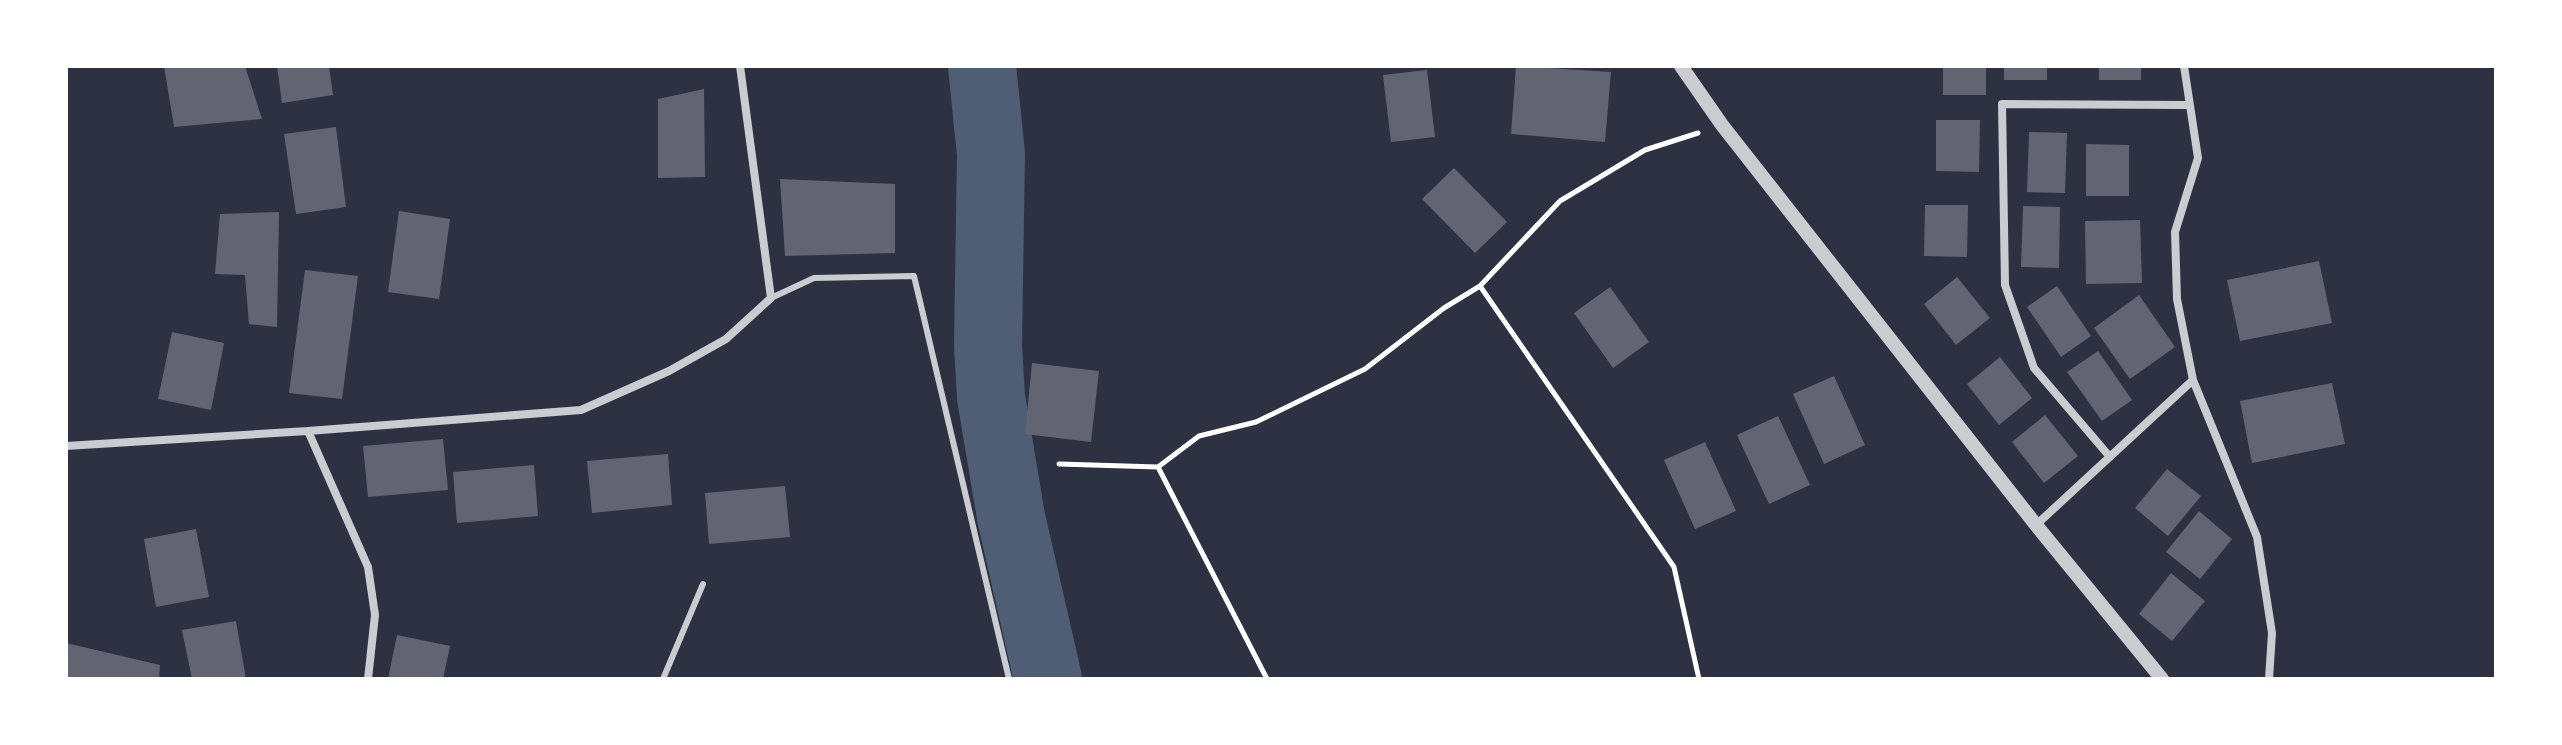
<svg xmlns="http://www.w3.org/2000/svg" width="2562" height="745" font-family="'Roboto Condensed',sans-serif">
	<rect width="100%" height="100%" fill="#2d3142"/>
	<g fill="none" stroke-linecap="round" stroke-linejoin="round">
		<path stroke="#4f5d75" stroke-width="68" d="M982,66L991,154L988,345L991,397L1011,517L1048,679"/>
	</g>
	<path fill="#626471" d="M164,66H245L262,119L174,127Z
		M277,66H329L333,95L282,103Z
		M1516,66L1611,72L1605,142L1511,134Z
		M1943,66H1986V95H1943Z
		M2004,66H2047V80H2004Z
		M2099,66H2141V80H2099Z
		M1427,70L1435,137L1391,142L1383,75Z
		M704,89L705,177L658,178V99Z
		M1936,120H1980L1979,172L1936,171Z
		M336,127L346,207L296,214L284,134Z
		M2029,132L2067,133L2065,193L2027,192Z
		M2086,144L2129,145V196H2086Z
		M1454,168L1507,222L1475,253L1422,199Z
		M780,179L895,184V253L785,256Z
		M1925,205H1968L1967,257L1924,256Z
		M2023,206L2060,207L2059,268L2021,267Z
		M399,211L450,219L439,299L388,292Z
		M279,212L277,327L249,324L245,275L215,274L220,214Z
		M2140,220L2142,283L2086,284L2085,221Z
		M2319,261L2332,323L2240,341L2227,280Z
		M305,270L358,276L342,399L289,393Z
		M1957,277L1990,318L1956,345L1924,304Z
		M2057,286L2091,336L2061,357L2027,307Z
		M1610,287L1649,342L1613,368L1574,313Z
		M2139,295L2175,347L2130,379L2094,328Z
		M172,332L224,343L211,410L158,399Z
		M2098,351L2132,400L2102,421L2067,372Z
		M2000,357L2032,398L1999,425L1967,384Z
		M1032,363L1099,371L1091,442L1025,434Z
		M1834,376L1865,445L1824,464L1793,394Z
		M2332,383L2345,444L2252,463L2240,401Z
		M2045,415L2078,456L2044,483L2012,442Z
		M1778,416L1810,485L1769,504L1737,435Z
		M443,439L448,490L368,497L363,446Z
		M1705,442L1736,511L1695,529L1664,460Z
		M668,454L672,505L592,513L587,461Z
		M534,465L538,516L457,523L453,472Z
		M2167,469L2201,496L2168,536L2135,508Z
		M785,486L790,537L709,544L705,493Z
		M2199,511L2232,539L2200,579L2166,552Z
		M196,529L209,597L156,607L144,539Z
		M2171,573L2205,601L2172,641L2139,614Z
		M236,621L246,679H192L182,630Z
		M397,635L450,646L443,679H388Z
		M66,643L160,665L159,679H66Z"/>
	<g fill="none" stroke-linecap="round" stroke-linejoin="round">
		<path stroke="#fff" stroke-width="5" d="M1480,286L1674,567L1699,679
			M1059,464L1158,467L1199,436L1256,422L1365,369L1444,308L1480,286L1560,201L1645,150L1698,133
			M1158,467L1267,679"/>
		<path stroke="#caccd0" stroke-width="6" d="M771,298L814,278L914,276L1009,679
			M663,679L703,584"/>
		<path stroke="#caccd0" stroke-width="8" d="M2184,66L2198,158L2175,232L2177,299L2193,380L2257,537L2272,633L2269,679
			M308,431L581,410L669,371L726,339L771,298L740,66
			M66,446L308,431L368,567L375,615L368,679
			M2110,457L2034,368L2005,285L2002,104L2188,105
			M2036,525L2193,380"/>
		<path stroke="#caccd0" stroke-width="14" d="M1681,66L1722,125L2036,525L2162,679"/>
	</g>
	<rect width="2562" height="745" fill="none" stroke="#ffffff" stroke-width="136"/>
</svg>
